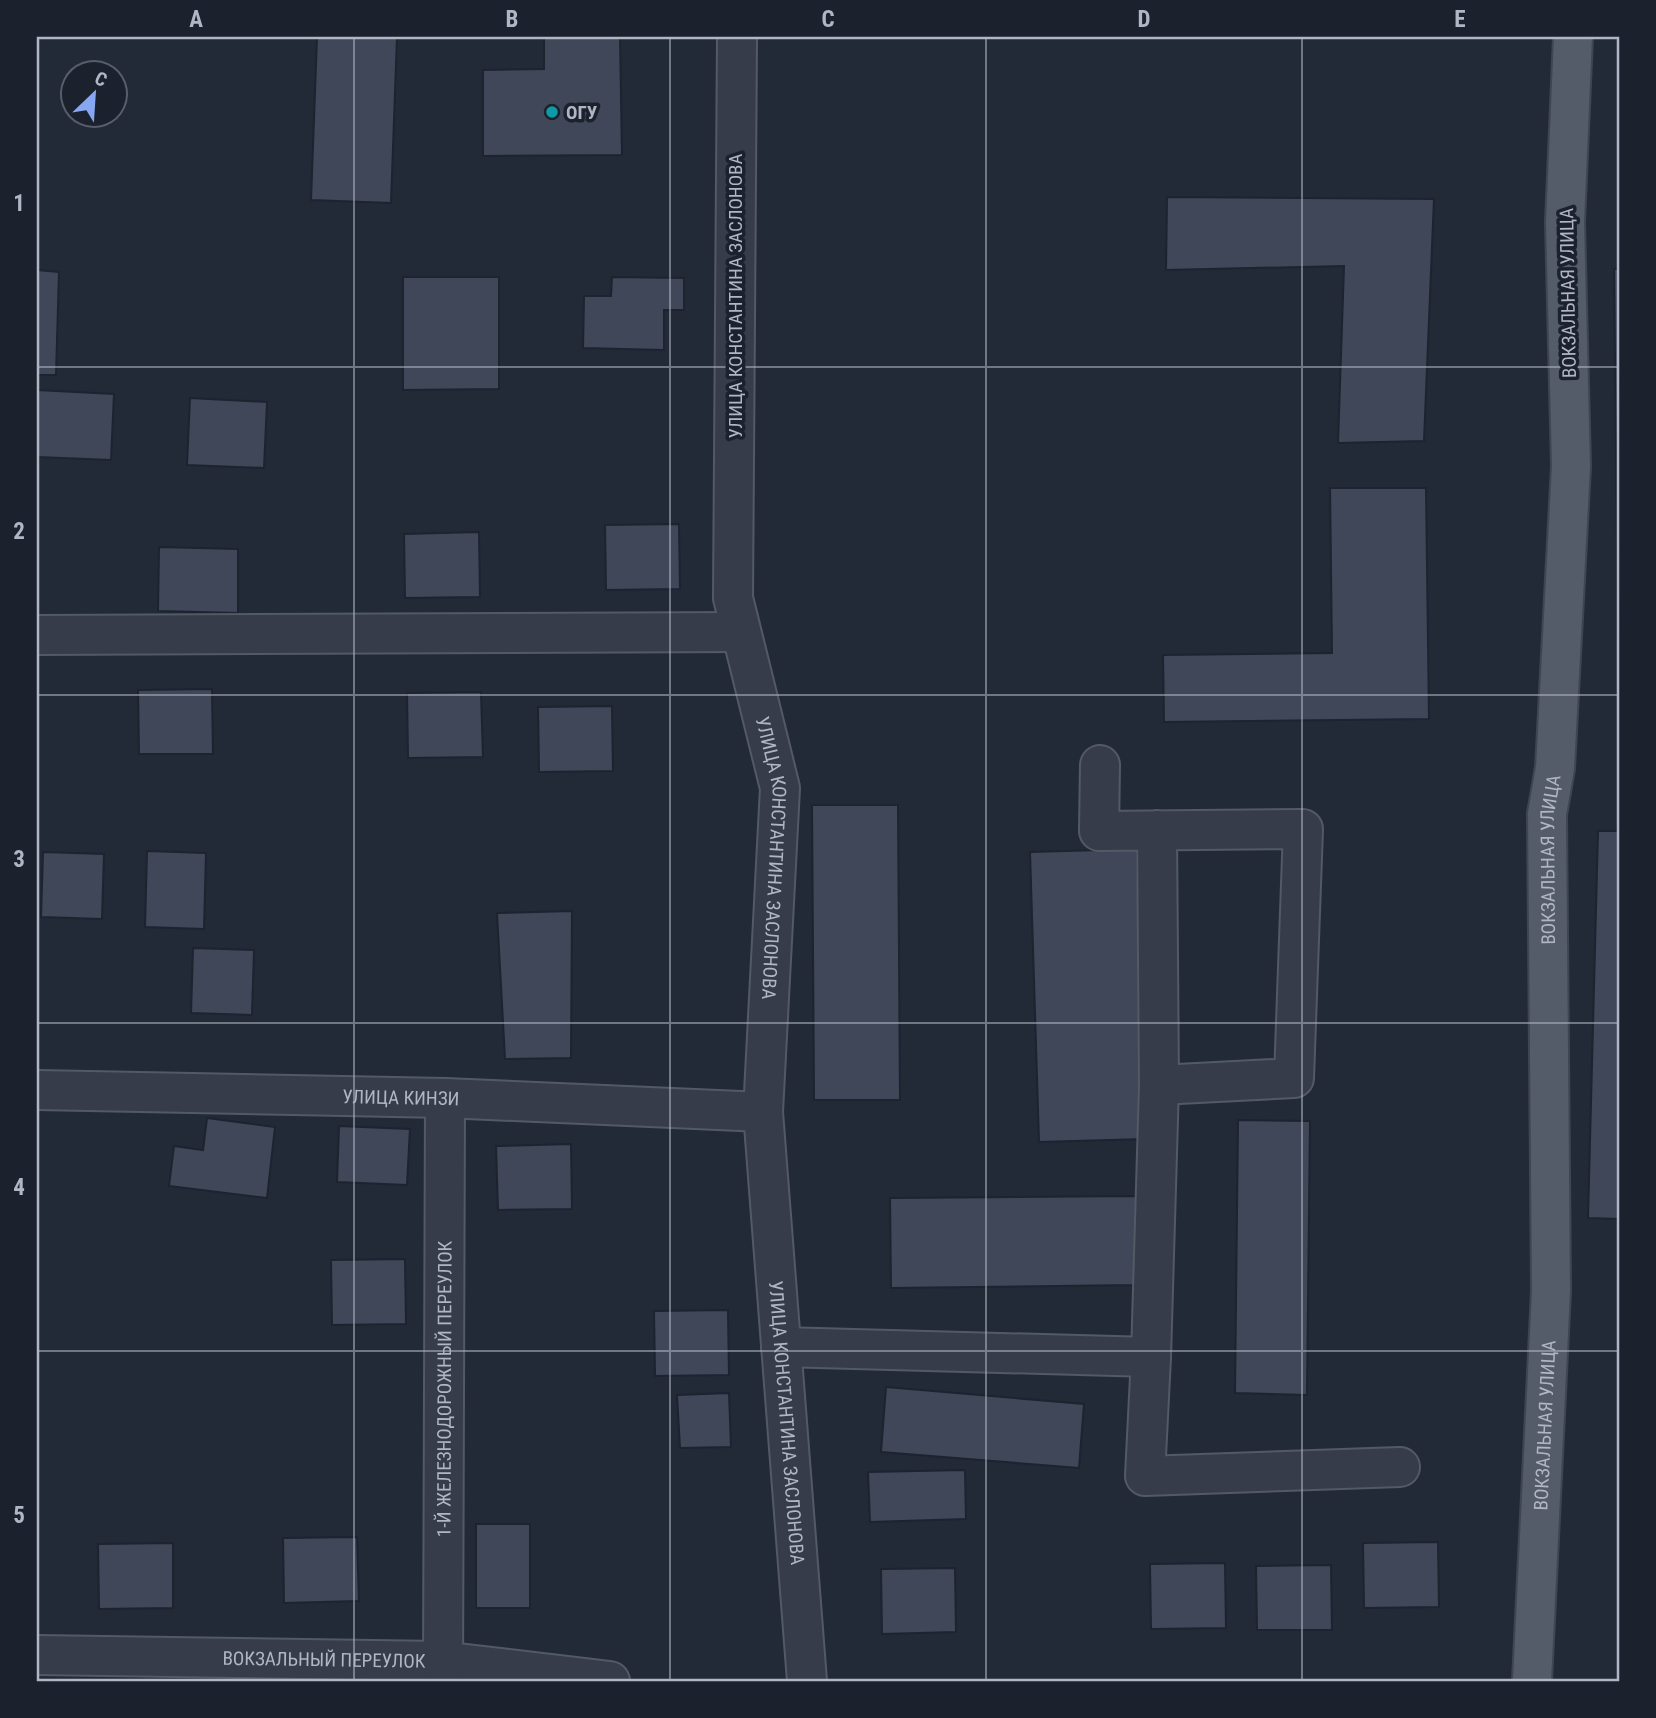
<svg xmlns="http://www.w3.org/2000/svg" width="1656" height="1718" font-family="'Roboto Condensed',sans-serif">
	<rect width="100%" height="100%" fill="#222a38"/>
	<path fill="#3f4758" stroke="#1d232f" stroke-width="2" d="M317,37H397L391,203L311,200Z
		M544,37H620L622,155L483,156V70L544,69Z
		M1167,197L1434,199L1424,441L1338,443L1344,266L1166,270Z
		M1614,269H1619V730Z
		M37,270L59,272L56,375H37Z
		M403,277H499V389L403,390Z
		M612,277L684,278V310H664V350L583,348L584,296H611Z
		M37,390L114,394L111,460L37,457Z
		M190,398L267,402L264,468L187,465Z
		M1330,488H1426L1429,719L1164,722L1163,655L1332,653Z
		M679,524L680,589L606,590L605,525Z
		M479,532L480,597L405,598L404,534Z
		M159,547L238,549V613L158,611Z
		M212,689L213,754H139L138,690Z
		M481,692L483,757L408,758L407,693Z
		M612,706L613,771L539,772L538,707Z
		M812,805H898L900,1100H814Z
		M1598,831H1619V1219L1588,1218Z
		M1137,849L1145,1139L1039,1142L1030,852Z
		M147,851L206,853L204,929L145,927Z
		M43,852L104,854L102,919L41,917Z
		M572,911L571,1058L505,1059L497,913Z
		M193,948L254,950L252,1015L191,1013Z
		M207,1118L275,1127L267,1198L169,1186L174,1146L203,1150Z
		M1238,1120L1310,1121L1307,1395L1235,1393Z
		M339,1126L410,1129L407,1185L337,1182Z
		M571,1144L572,1209L498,1210L496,1146Z
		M1137,1196L1138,1285L891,1288L890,1198Z
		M405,1259L406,1324L332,1325L331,1260Z
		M728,1310L729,1375L655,1376L654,1311Z
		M886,1387L1084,1404L1079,1468L881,1452Z
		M729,1393L731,1447L680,1448L677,1395Z
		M965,1470L966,1519L870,1522L868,1472Z
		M476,1524H530V1608H476Z
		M357,1537L359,1601L284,1603L283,1538Z
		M1438,1542L1439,1607L1364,1608L1363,1543Z
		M173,1543V1608L99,1609L98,1544Z
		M1225,1563L1226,1628L1151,1629L1150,1564Z
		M1331,1565L1332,1630H1257L1256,1566Z
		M955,1568L956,1632L882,1634L881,1569Z"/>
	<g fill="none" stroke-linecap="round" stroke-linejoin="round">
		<defs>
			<g id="minor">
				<path id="s1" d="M737,37L733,598L780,788L763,1112L807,1681"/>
				<path d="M37,635L741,632"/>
				<path d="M1100,765L1099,831L1303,829L1294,1078L1159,1085L1157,830"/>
				<path id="s2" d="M37,1090L445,1098L763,1112"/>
				<path d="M781,1347L1151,1357L1145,1476L1400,1467"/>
				<path d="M1151,1357L1159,1085"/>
				<path id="s3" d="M37,1655L441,1661L610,1681"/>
				<path id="s4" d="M443,1681L445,1098"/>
			</g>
			<g id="major">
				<path id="s5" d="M1532,1681L1551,1291L1547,814L1555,768L1571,466L1565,222L1573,37"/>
			</g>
		</defs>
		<use href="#minor" stroke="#545966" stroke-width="42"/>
		<use href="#major" stroke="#3f4552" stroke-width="42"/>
		<use href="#minor" stroke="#363c49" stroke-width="38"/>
		<use href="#major" stroke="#545b69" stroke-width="38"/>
	</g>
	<path fill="none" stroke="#b1b6c5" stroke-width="2" stroke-opacity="0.55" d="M354,37V1681M670,37V1681M986,37V1681M1302,37V1681M37,367H1619M37,695H1619M37,1023H1619M37,1351H1619"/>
	<circle fill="#0f9aa8" stroke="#1b212d" stroke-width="2.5" cx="552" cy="112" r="7"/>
	<g text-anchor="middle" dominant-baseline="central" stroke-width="7" stroke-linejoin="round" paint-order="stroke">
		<g font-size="19" font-weight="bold" fill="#b1b6c5" stroke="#1b212d" text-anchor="start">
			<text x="566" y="112">ОГУ</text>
		</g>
		<g font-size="19" fill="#b1b6c5" stroke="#1b212d">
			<text transform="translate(1568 293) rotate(-91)">ВОКЗАЛЬНАЯ УЛИЦА</text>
			<text transform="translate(735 296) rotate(-90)">УЛИЦА КОНСТАНТИНА ЗАСЛОНОВА</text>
			<text stroke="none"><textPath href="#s1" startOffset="826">УЛИЦА КОНСТАНТИНА ЗАСЛОНОВА</textPath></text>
			<text stroke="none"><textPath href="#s5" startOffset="822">ВОКЗАЛЬНАЯ УЛИЦА</textPath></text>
			<text stroke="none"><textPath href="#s2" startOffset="364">УЛИЦА КИНЗИ</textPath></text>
			<text stroke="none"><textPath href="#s4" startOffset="292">1-Й ЖЕЛЕЗНОДОРОЖНЫЙ ПЕРЕУЛОК</textPath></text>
			<text stroke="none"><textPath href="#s1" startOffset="1393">УЛИЦА КОНСТАНТИНА ЗАСЛОНОВА</textPath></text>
			<text stroke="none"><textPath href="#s5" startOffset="256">ВОКЗАЛЬНАЯ УЛИЦА</textPath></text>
			<text stroke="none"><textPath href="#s3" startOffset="287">ВОКЗАЛЬНЫЙ ПЕРЕУЛОК</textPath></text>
		</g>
	</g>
	<rect width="1656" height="1718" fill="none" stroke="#1b212d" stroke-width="77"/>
	<g transform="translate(94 94) rotate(25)"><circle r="33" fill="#1b212d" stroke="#575d6a" stroke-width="2"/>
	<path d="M0-5L12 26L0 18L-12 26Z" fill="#88a7f2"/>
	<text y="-10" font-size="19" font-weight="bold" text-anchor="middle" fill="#b1b6c5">С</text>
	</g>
	<rect x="38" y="38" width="1580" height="1642" fill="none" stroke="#b1b6c5" stroke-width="2.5"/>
	<g font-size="23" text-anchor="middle" font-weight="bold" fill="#b1b6c5">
		<text x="196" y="27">A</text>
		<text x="512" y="27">B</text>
		<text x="828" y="27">C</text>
		<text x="1144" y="27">D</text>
		<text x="1460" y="27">E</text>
		<text x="19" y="211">1</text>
		<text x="19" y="539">2</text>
		<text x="19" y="867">3</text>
		<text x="19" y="1195">4</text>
		<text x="19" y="1523">5</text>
	</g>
</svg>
